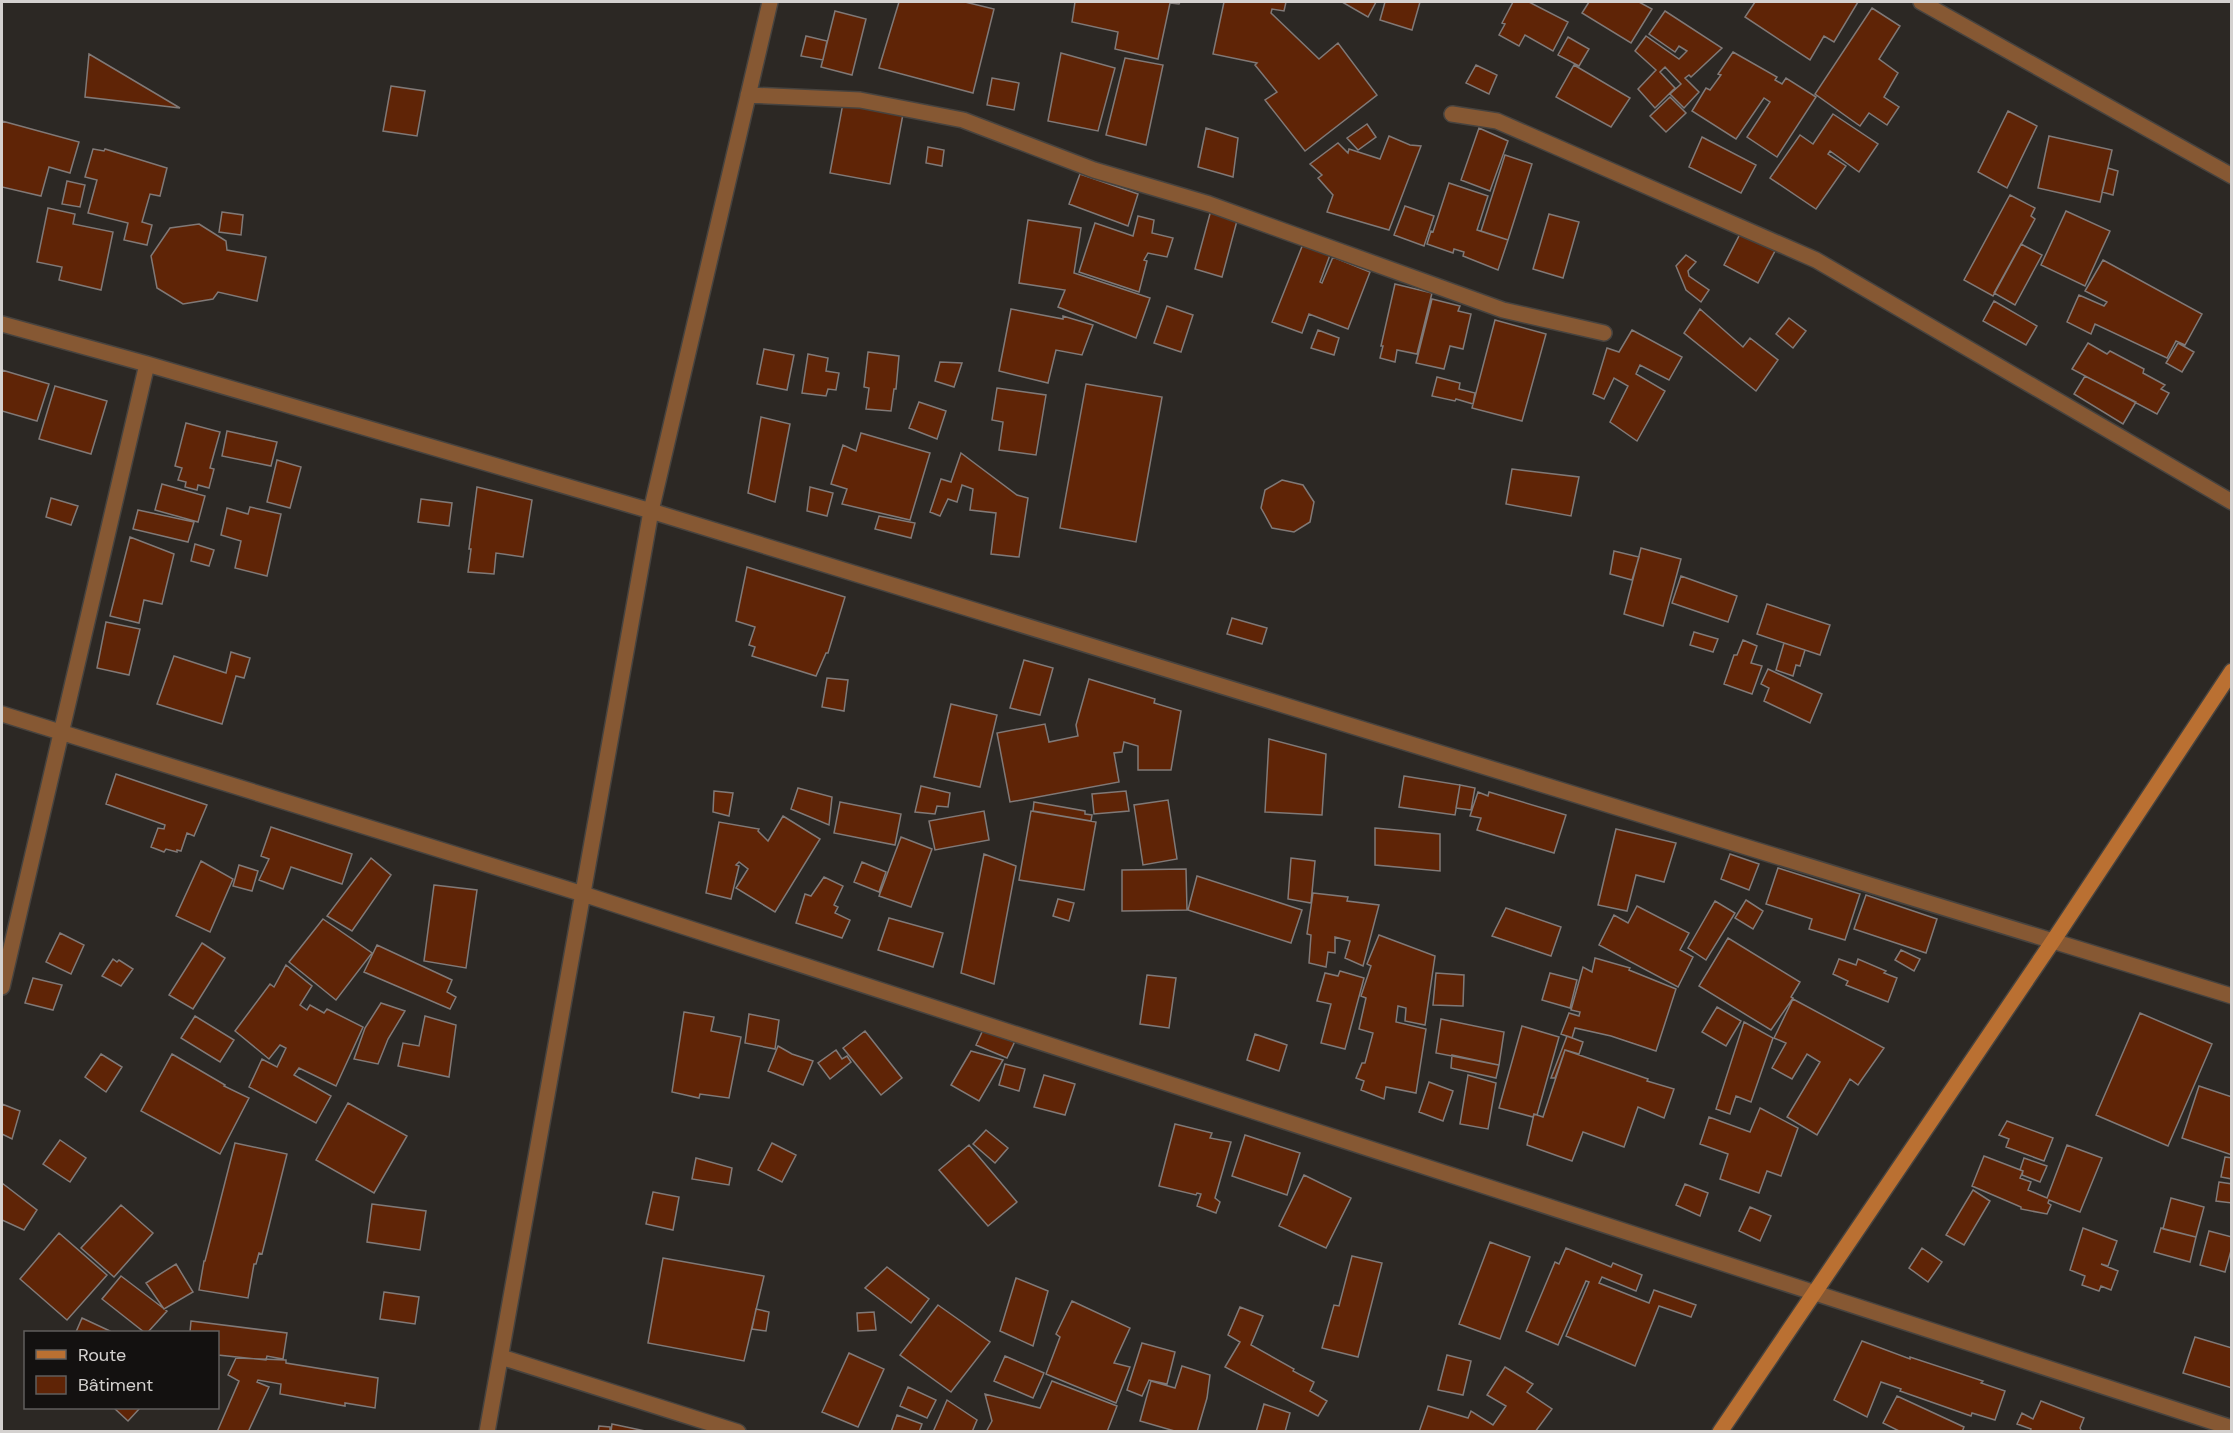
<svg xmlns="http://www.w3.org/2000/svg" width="2233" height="1433" font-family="'DM Sans',sans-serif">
	<rect width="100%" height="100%" fill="#2c2824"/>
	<path fill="#5f2406" stroke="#807977" stroke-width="1.5" d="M899,2H965L994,9L973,93L879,68Z
		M1075,2H1180L1179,4L1170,3L1158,59L1115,49L1118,32L1072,22Z
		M1224,2H1286L1284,11L1272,9L1271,13L1319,59L1338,43L1377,95L1305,151L1265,100L1277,92L1255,65L1257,63L1213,54Z
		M1342,2H1376L1368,17Z
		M1385,2H1420L1412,30L1380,20Z
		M1513,2H1529L1568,22L1553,51L1525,35L1519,46L1499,35L1505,24L1502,23Z
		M1589,2H1639L1652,9L1631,43L1582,13Z
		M1755,2H1858L1834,42L1824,36L1810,60L1745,17Z
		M1872,8L1900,26L1879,59L1898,73L1884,97L1899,107L1887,125L1869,113L1860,126L1815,94Z
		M835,11L866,19L852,75L821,67Z
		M1665,11L1722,48L1691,77L1689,75L1685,78L1699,92L1684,108L1670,94L1681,84L1665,67L1660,72L1675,88L1655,108L1638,89L1656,70L1635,51L1646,36L1679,59L1687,51L1679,46L1675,52L1649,34Z
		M806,36L827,41L823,60L801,56Z
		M1568,37L1589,49L1579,66L1558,55Z
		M1733,52L1777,77L1775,80L1782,84L1786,78L1816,97L1777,157L1747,137L1770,102L1764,98L1736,139L1692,111L1706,88L1710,90L1721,75L1718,74Z
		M1061,53L1115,68L1098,131L1048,121Z
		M89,54L180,108L85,97Z
		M1125,58L1163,65L1146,145L1106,135Z
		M1476,65L1497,75L1489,94L1466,83Z
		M1574,65L1630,98L1611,127L1556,97Z
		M992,78L1019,83L1014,110L987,105Z
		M391,86L425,91L417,136L383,131Z
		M1670,97L1686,113L1666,132L1650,116Z
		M843,103L903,114L890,184L830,173Z
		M2008,111L2037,126L2007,188L1978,172Z
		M1833,114L1878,144L1859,172L1830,151L1828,154L1846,166L1816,209L1770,178L1800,135L1813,144Z
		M2,121L79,142L70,173L49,167L41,196L2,187Z
		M1367,124L1376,137L1358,150L1347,138Z
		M1206,128L1238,138L1233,177L1198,167Z
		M1479,128L1508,141L1490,191L1461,180Z
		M1389,136L1410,145L1421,146L1389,230L1327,212L1333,195L1318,178L1322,175L1310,164L1338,143L1348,153L1349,149L1380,159Z
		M2049,136L2112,150L2100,202L2038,188Z
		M1702,137L1756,165L1741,193L1689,167Z
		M928,147L944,150L942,166L926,163Z
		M93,149L104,151L105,149L167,168L160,196L150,194L142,222L152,225L147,245L124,240L128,223L88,213L97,180L85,177Z
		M1505,155L1532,164L1508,240L1481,231Z
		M2108,168L2118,171L2113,195L2102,192Z
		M1080,174L1138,194L1128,226L1069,204Z
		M67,181L85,185L80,207L62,204Z
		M1449,183L1488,196L1477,230L1508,240L1498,270L1463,256L1464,252L1454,249L1453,253L1427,244L1431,231L1433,232Z
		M2010,195L2035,208L2031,216L2035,219L1993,296L1964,280Z
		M1405,206L1434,216L1424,246L1394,235Z
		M48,208L75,214L73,224L113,232L101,290L59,280L62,267L37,262Z
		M1211,210L1238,217L1222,277L1195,269Z
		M2066,211L2110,231L2085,286L2041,265Z
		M222,212L243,215L241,235L219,232Z
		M1549,214L1579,222L1563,278L1533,269Z
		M1138,216L1154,220L1152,233L1173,238L1167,257L1148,253L1144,260L1147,261L1139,292L1079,272L1095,223L1133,236Z
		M1028,220L1081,228L1074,273L1150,298L1136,338L1058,307L1065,290L1019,283Z
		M199,224L226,241L227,250L266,257L257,301L218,292L213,299L183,304L157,288L151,256L170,228Z
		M1741,232L1775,251L1758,283L1724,265Z
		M1303,244L1330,255L1320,282L1322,283L1333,257L1370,272L1348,329L1309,314L1302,333L1272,322Z
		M2021,244L2042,255L2015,305L1994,293Z
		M1686,255L1696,262L1688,271L1689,276L1709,290L1701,302L1686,290L1676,266Z
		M2103,260L2202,314L2185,345L2176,341L2167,358L2095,324L2091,334L2067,322L2079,295L2104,306L2107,302L2085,291Z
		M1395,284L1432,293L1417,354L1397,350L1395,362L1380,358L1383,346H1381Z
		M1432,299L1460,306L1458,311L1471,314L1463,349L1450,346L1444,369L1416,363Z
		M1994,301L2037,326L2026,345L1983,321Z
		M1167,306L1193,315L1181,352L1154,343Z
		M1011,309L1063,319V316L1093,325L1082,355L1056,350L1048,383L999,371Z
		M1700,309L1743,347L1750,338L1778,360L1756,391L1684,333Z
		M1789,318L1806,331L1793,348L1776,334Z
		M1495,320L1546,334L1522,421L1472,408Z
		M1318,330L1339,338L1334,355L1311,348Z
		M1632,330L1682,357L1669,380L1640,365L1636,374L1665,391L1637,441L1610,422L1628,386L1614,378L1604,399L1593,394L1607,348L1619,352Z
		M2088,343L2107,354L2110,351L2144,369L2143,373L2165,385L2161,389L2169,393L2157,414L2072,369Z
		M2178,343L2194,352L2182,372L2166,363Z
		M764,349L794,355L787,390L757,384Z
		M868,352L899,356L896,389H894L891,411L866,409L869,388L864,387Z
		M808,354L828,358L826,371L839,373L836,390L828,389L826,396L802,393Z
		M940,362L962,363L954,387L935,381Z
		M2,370L49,384L37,421L2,411Z
		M2085,376L2136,402L2123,424L2074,394Z
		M1437,377L1460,383L1459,389L1475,393L1473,404L1456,399L1455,401L1432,396Z
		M1086,384L1162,397L1136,542L1060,528Z
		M55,386L107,401L91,454L39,439Z
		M997,388L1046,395L1036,455L999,450L1003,422L992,420Z
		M919,402L946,411L937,439L909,428Z
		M761,417L790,424L775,502L748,493Z
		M186,423L220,432L210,468L214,469L209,488L198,485L197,490L185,487L186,482L178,480L182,468L175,466Z
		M227,431L277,442L271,466L222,456Z
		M861,433L930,453L910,520L842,504L847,489L831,484L843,445L856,451Z
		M961,453L1017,495L1028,498L1019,557L991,554L996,513L970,510L973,489L962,485L957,502L948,499L940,516L930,512L941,479L951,482Z
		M277,460L301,467L290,508L267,502Z
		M1512,469L1579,477L1571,516L1506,504Z
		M1282,480L1303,485L1314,502L1310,522L1294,532L1272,528L1261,508L1265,490Z
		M162,484L205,496L198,522L155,510Z
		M477,487L532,500L523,557L496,553L494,574L468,572L471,549H469Z
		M810,487L833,493L827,516L807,511Z
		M51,498L78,506L71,525L46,517Z
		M421,499L452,503L449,526L418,522Z
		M250,507L281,514L267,576L235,568L241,541L221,535L227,508L248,514Z
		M138,510L194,522L188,542L133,529Z
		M879,516L915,523L911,538L875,529Z
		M130,537L174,554L162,604L144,600L139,623L110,616Z
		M195,544L214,550L209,566L191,561Z
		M1641,548L1681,559L1663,626L1624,614Z
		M1614,551L1639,557L1632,580L1610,574Z
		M747,567L845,597L828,653H826L816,676L752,656L755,647L749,645L755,627L736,621Z
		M1681,576L1737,596L1728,622L1672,603Z
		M1767,604L1830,625L1820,655L1757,634Z
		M1232,618L1267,628L1262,644L1227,634Z
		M106,622L140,629L129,675L97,668Z
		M1694,632L1718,639L1713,652L1690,645Z
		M1743,640L1757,646L1751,663L1762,666L1752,694L1724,684L1734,655H1737Z
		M1784,643L1805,650L1800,666L1796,665L1793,676L1776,670Z
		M231,652L250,658L244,678L236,676L222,724L157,704L174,656L226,673Z
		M1024,660L1053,668L1040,715L1010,708Z
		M1768,669L1822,694L1810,723L1764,701L1769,688L1761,684Z
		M827,678L848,680L844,711L822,707Z
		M1089,679L1155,699L1154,703L1181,711L1171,770H1138V746L1124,742L1122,752L1114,753L1119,782L1010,802L997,733L1045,724L1049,742L1078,736L1076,725Z
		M951,704L997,715L980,787L934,777Z
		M1269,739L1326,754L1322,815L1265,812Z
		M116,774L207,805L194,836L187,833L181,851L177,850V852L166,849L164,852L151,847L158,828L164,829L165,825L106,804Z
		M1404,776L1460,785L1455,815L1399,807Z
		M1460,785L1475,788L1471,810L1456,808Z
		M921,786L950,793L948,807L937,806L935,814L915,812Z
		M798,788L832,797L829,825L791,809Z
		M714,791L733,793L729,816L713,812Z
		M1126,791L1129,811L1094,814L1092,794Z
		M1478,792L1488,796L1489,792L1566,815L1554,853L1477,830L1481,818L1470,816Z
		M1168,800L1177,859L1143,865L1134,805Z
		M840,802L901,814L895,845L834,833Z
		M1034,802L1085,811V814L1092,815L1091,821L1033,811Z
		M984,811L989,840L935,850L929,821Z
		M1031,811L1096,822L1084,890L1019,880Z
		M783,816L820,839L775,912L736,888L748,869L739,862L736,865L739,866L731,899L706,893L719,822L759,829L758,831L768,841Z
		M271,827L352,854L342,884L291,867L283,889L259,880L269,859L261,856Z
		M1375,828L1440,834V871L1375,865Z
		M1616,829L1676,843L1664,882L1636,875L1627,911L1598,905Z
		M901,837L932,849L911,907L879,896Z
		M984,854L1016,866L994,984L961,973Z
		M1730,854L1759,864L1749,890L1721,879Z
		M371,858L391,875L352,931L327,916Z
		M1291,858L1315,861L1311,903L1288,899Z
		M201,861L233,879L210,932L176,916Z
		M862,862L886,872L879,892L854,882Z
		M239,865L258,871L252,891L233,886Z
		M1778,868L1860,894L1845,940L1809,929L1812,919L1766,904Z
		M1186,869L1187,910L1122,911V870Z
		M1197,876L1302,910L1291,943L1188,910Z
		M824,877L843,886L834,905L838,907L835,913L850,920L842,938L796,923L805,894L811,896Z
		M434,885L477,890L466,968L424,961Z
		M1313,893L1348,897L1347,901L1379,905L1363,966L1345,958L1350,941L1335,937V953L1328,952L1326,967L1309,963L1311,935L1307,934Z
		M1866,895L1937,919L1926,953L1854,929Z
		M1058,899L1074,903L1069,921L1053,916Z
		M1746,900L1763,911L1753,929L1735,918Z
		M1715,901L1735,913L1706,960L1688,948Z
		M1637,906L1689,933L1680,950L1693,957L1678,987L1599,945L1614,915L1628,923Z
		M1506,908L1561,927L1551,956L1492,936Z
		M889,918L943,933L933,967L878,950Z
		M323,919L372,953L336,1000L289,962Z
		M60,933L84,945L71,974L46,962Z
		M1379,935L1435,956L1425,1025L1405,1021L1406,1008L1398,1006L1396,1022L1426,1029L1416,1093L1386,1087L1384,1099L1361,1090L1364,1081L1356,1078L1362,1063H1365L1373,1033L1359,1029L1366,998L1361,996L1371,966L1367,964Z
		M1728,938L1800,982L1791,997L1793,998L1771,1030L1699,986Z
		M202,943L225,958L193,1009L169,995Z
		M377,945L452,980L447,992L456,997L450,1009L364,972Z
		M1901,950L1920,959L1914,971L1895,960Z
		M1595,958L1630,968L1629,970L1676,989L1656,1051L1611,1036L1575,1028L1572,1038L1561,1034L1569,1013L1579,1016L1580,1012L1571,1010L1583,967L1592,972Z
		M113,959L117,962L119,960L133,969L121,986L102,976Z
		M1839,959L1856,965L1858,959L1886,971L1884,973L1897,978L1888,1002L1846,985L1848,981L1833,974Z
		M286,965L312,986L300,1005L307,1010L310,1005L324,1013L327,1009L363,1027L336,1086L299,1068L294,1075L331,1096L316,1123L249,1087L262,1059L277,1067L286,1048L280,1045L269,1059L235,1031L270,984L274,987Z
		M1340,971L1364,978L1345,1049L1321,1043L1331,1004L1317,1001L1325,973L1338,976Z
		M1436,973L1464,975L1463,1006L1433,1005Z
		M1550,973L1577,980L1570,1008L1542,1000Z
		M1147,975L1176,978L1169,1028L1140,1024Z
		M33,978L62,985L53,1010L25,1003Z
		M1793,999L1884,1048L1858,1085L1850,1079L1817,1135L1787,1117L1820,1062L1807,1054L1792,1079L1772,1068L1786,1043L1774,1038Z
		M381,1003L405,1011L388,1039L378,1064L354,1059L365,1028Z
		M1717,1007L1741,1021L1726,1046L1702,1032Z
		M684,1012L714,1017L711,1031L741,1037L729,1098L700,1094L699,1098L672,1092Z
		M2140,1013L2212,1044L2168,1146L2096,1115Z
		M749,1014L779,1020L775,1049L745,1043Z
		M195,1016L234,1040L220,1062L181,1038Z
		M425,1016L456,1025L449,1077L398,1066L403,1043L419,1046Z
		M1441,1019L1504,1032L1499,1065L1436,1053Z
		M1744,1022L1773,1038L1751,1102L1736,1096L1730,1114L1716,1109Z
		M1522,1026L1559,1037L1537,1115L1534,1114L1533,1117L1499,1108Z
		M983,1030L1016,1039L1007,1058L976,1045Z
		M865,1031L902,1078L881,1095L843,1048Z
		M1255,1034L1287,1045L1279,1071L1247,1060Z
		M1567,1036L1583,1042L1579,1054L1565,1050L1555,1078H1551Z
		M778,1046L792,1054L813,1061L803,1085L768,1071Z
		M836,1050L842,1059L847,1056L851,1062L830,1079L818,1063Z
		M1565,1050L1648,1079L1647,1081L1674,1089L1664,1118L1638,1107L1624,1147L1583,1132L1572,1161L1527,1145L1534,1114L1543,1117Z
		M971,1051L1003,1060L979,1101L951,1085Z
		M101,1054L122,1067L106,1092L85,1077Z
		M172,1054L225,1085L224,1086L249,1098L220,1154L141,1111Z
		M1452,1055L1499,1065L1496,1078L1451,1068Z
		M1005,1064L1025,1069L1019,1091L999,1085Z
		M1044,1075L1075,1084L1065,1115L1034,1107Z
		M1468,1075L1496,1083L1488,1129L1460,1124Z
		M1429,1082L1453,1091L1443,1121L1419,1112Z
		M2199,1086L2232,1097V1155L2182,1138Z
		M348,1103L407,1136L374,1193L316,1160Z
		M2,1104L20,1111L12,1139L2,1134Z
		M1760,1108L1798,1128L1781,1176L1767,1171L1759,1193L1720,1179L1728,1154L1700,1144L1709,1117L1750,1132Z
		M2007,1121L2053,1138L2044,1161L2006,1147L2009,1139L1999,1135Z
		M1175,1124L1212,1133L1210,1138L1231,1142L1215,1198L1220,1202L1216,1213L1197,1206L1201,1194L1197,1193L1196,1195L1159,1186Z
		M986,1130L1008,1148L995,1163L973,1144Z
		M1245,1135L1300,1153L1287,1195L1232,1176Z
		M60,1140L86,1158L70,1182L43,1164Z
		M235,1143L287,1154L262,1254L259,1253L256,1264H254L248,1298L199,1290L204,1261H205Z
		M772,1143L796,1155L782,1182L758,1170Z
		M969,1145L1017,1202L988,1226L939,1170Z
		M2067,1145L2102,1158L2080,1212L2049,1200L2048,1203L2051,1205L2047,1214L2021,1209V1207L1972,1186L1984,1156L2023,1171L2020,1178L2031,1182L2028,1190L2047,1198Z
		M2225,1157L2232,1158V1179L2221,1177Z
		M696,1158L732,1168L729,1185L692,1179Z
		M2024,1158L2047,1166L2040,1182L2022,1175L2023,1171L2020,1170Z
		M1304,1175L1351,1198L1326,1248L1279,1226Z
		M2219,1182L2232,1184V1203L2216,1201Z
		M2,1183L37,1210L24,1230L2,1220Z
		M1685,1184L1708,1193L1700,1216L1676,1205Z
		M1973,1190L1990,1201L1964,1245L1946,1235Z
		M653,1192L679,1197L673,1230L646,1224Z
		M2171,1198L2204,1207L2196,1237L2163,1229Z
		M372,1204L426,1211L420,1250L367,1242Z
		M121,1205L153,1233L114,1277L81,1248Z
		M1750,1207L1771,1216L1760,1241L1739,1231Z
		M2083,1228L2117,1241L2108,1266L2101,1264L2118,1271L2111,1290L2101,1286L2099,1291L2082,1285L2085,1276L2070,1270Z
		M2161,1228L2196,1237L2190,1262L2154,1252Z
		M2209,1231L2232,1237V1247L2225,1272L2200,1265Z
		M59,1233L107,1275L67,1320L20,1279Z
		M1490,1242L1530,1257L1500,1339L1459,1324Z
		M1566,1248L1611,1267L1613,1263L1642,1275L1636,1291L1602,1277L1599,1283L1649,1303L1654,1290L1696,1305L1691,1317L1659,1306L1635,1366L1566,1336L1589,1282L1586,1281L1558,1345L1526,1331L1555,1262L1559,1264Z
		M1922,1248L1942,1262L1928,1282L1909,1268Z
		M1352,1256L1382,1263L1358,1357L1322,1348L1334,1305L1339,1306Z
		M663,1258L764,1276L744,1361L648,1343Z
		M176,1264L193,1292L164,1309L146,1283Z
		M887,1267L929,1299L911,1323L865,1288Z
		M121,1276L167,1311L148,1332H144L102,1299Z
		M1016,1278L1048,1291L1033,1346L1000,1331Z
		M384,1292L419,1297L415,1324L380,1319Z
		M1072,1301L1130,1328L1114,1363L1130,1367L1116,1403L1046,1374L1060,1337L1056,1334Z
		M938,1305L990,1342L951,1392L900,1355Z
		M1240,1307L1263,1316L1251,1345L1294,1369L1293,1371L1314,1382L1310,1391L1327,1401L1318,1416L1225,1367L1240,1342L1228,1335Z
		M756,1309L769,1312L766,1331L752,1329Z
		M874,1312L876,1330L858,1331L857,1313Z
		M82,1318L110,1331L109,1332H76Z
		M191,1321L287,1333L283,1359L267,1356L266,1360L218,1355V1332H190Z
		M2195,1337L2232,1348V1388L2183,1373Z
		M1862,1341L1910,1359V1357L1983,1381L1981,1383L2005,1391L1995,1420L1972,1413L1971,1416L1900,1391L1901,1389L1881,1382L1867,1417L1834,1400Z
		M1142,1343L1175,1352L1167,1384L1149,1380L1142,1396L1127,1390Z
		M849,1353L884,1369L858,1427L822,1412Z
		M1447,1355L1471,1361L1463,1395L1438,1390Z
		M1005,1356L1044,1373L1033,1398L994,1381Z
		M236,1358L286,1360V1363L378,1378L375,1408L345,1403V1406L280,1394L281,1384L258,1380L257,1382L269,1387L248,1432H217L239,1381L228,1375Z
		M1182,1366L1210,1375L1207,1398L1197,1432H1178L1140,1421L1151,1381L1175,1388Z
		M1505,1367L1533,1384L1527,1392L1552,1409L1535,1432H1419L1428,1406L1468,1418L1471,1411L1493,1425L1506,1406L1487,1395Z
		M1052,1381L1117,1406L1107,1432H986L992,1421L985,1394L1040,1408Z
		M908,1387L936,1400L927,1418L900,1406Z
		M1897,1396L1964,1427L1962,1432H1901L1883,1423Z
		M947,1400L977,1420L972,1432H933Z
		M2041,1401L2084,1418L2080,1428L2082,1432H2030L2031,1429L2017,1424L2022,1413L2033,1419Z
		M1264,1404L1290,1413L1285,1432H1256Z
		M114,1408H140L128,1421Z
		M897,1415L922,1424L919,1432H891Z
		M612,1424L650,1432H611Z
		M599,1426L610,1427V1432H598Z"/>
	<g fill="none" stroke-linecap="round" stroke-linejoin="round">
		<defs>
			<path id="street" d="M1921,2L2232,176
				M748,95L860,100L963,120L1094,170L1209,204L1503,310L1604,333
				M1452,114L1497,121L1816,260L2232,502
				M2,324L147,364L651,511L2232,996
				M2,714L583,894L2232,1428
				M2,987L147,364
				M501,1357L738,1432
				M487,1432L651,511L770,2"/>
			<path id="secondary" d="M1720,1432L2053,941L2232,671"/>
		</defs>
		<use href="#street" stroke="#47433f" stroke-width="18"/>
		<use href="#secondary" stroke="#47433f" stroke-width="18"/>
		<use href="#street" stroke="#865833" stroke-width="15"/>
		<use href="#secondary" stroke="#ba7032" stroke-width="15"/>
	</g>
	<rect width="2233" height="1433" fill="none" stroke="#d4d1cf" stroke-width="6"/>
	<rect x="24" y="1331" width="195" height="78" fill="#131110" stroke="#605e5c" stroke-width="1.5"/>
	<rect x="36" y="1350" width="30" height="9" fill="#ba7032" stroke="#605e5c" stroke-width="1.5"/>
	<text x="78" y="1361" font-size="18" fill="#d4d1cf">Route</text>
	<rect x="36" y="1376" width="30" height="18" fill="#5f2406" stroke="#605e5c" stroke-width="1.5"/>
	<text x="78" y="1391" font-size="18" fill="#d4d1cf">Bâtiment</text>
</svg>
